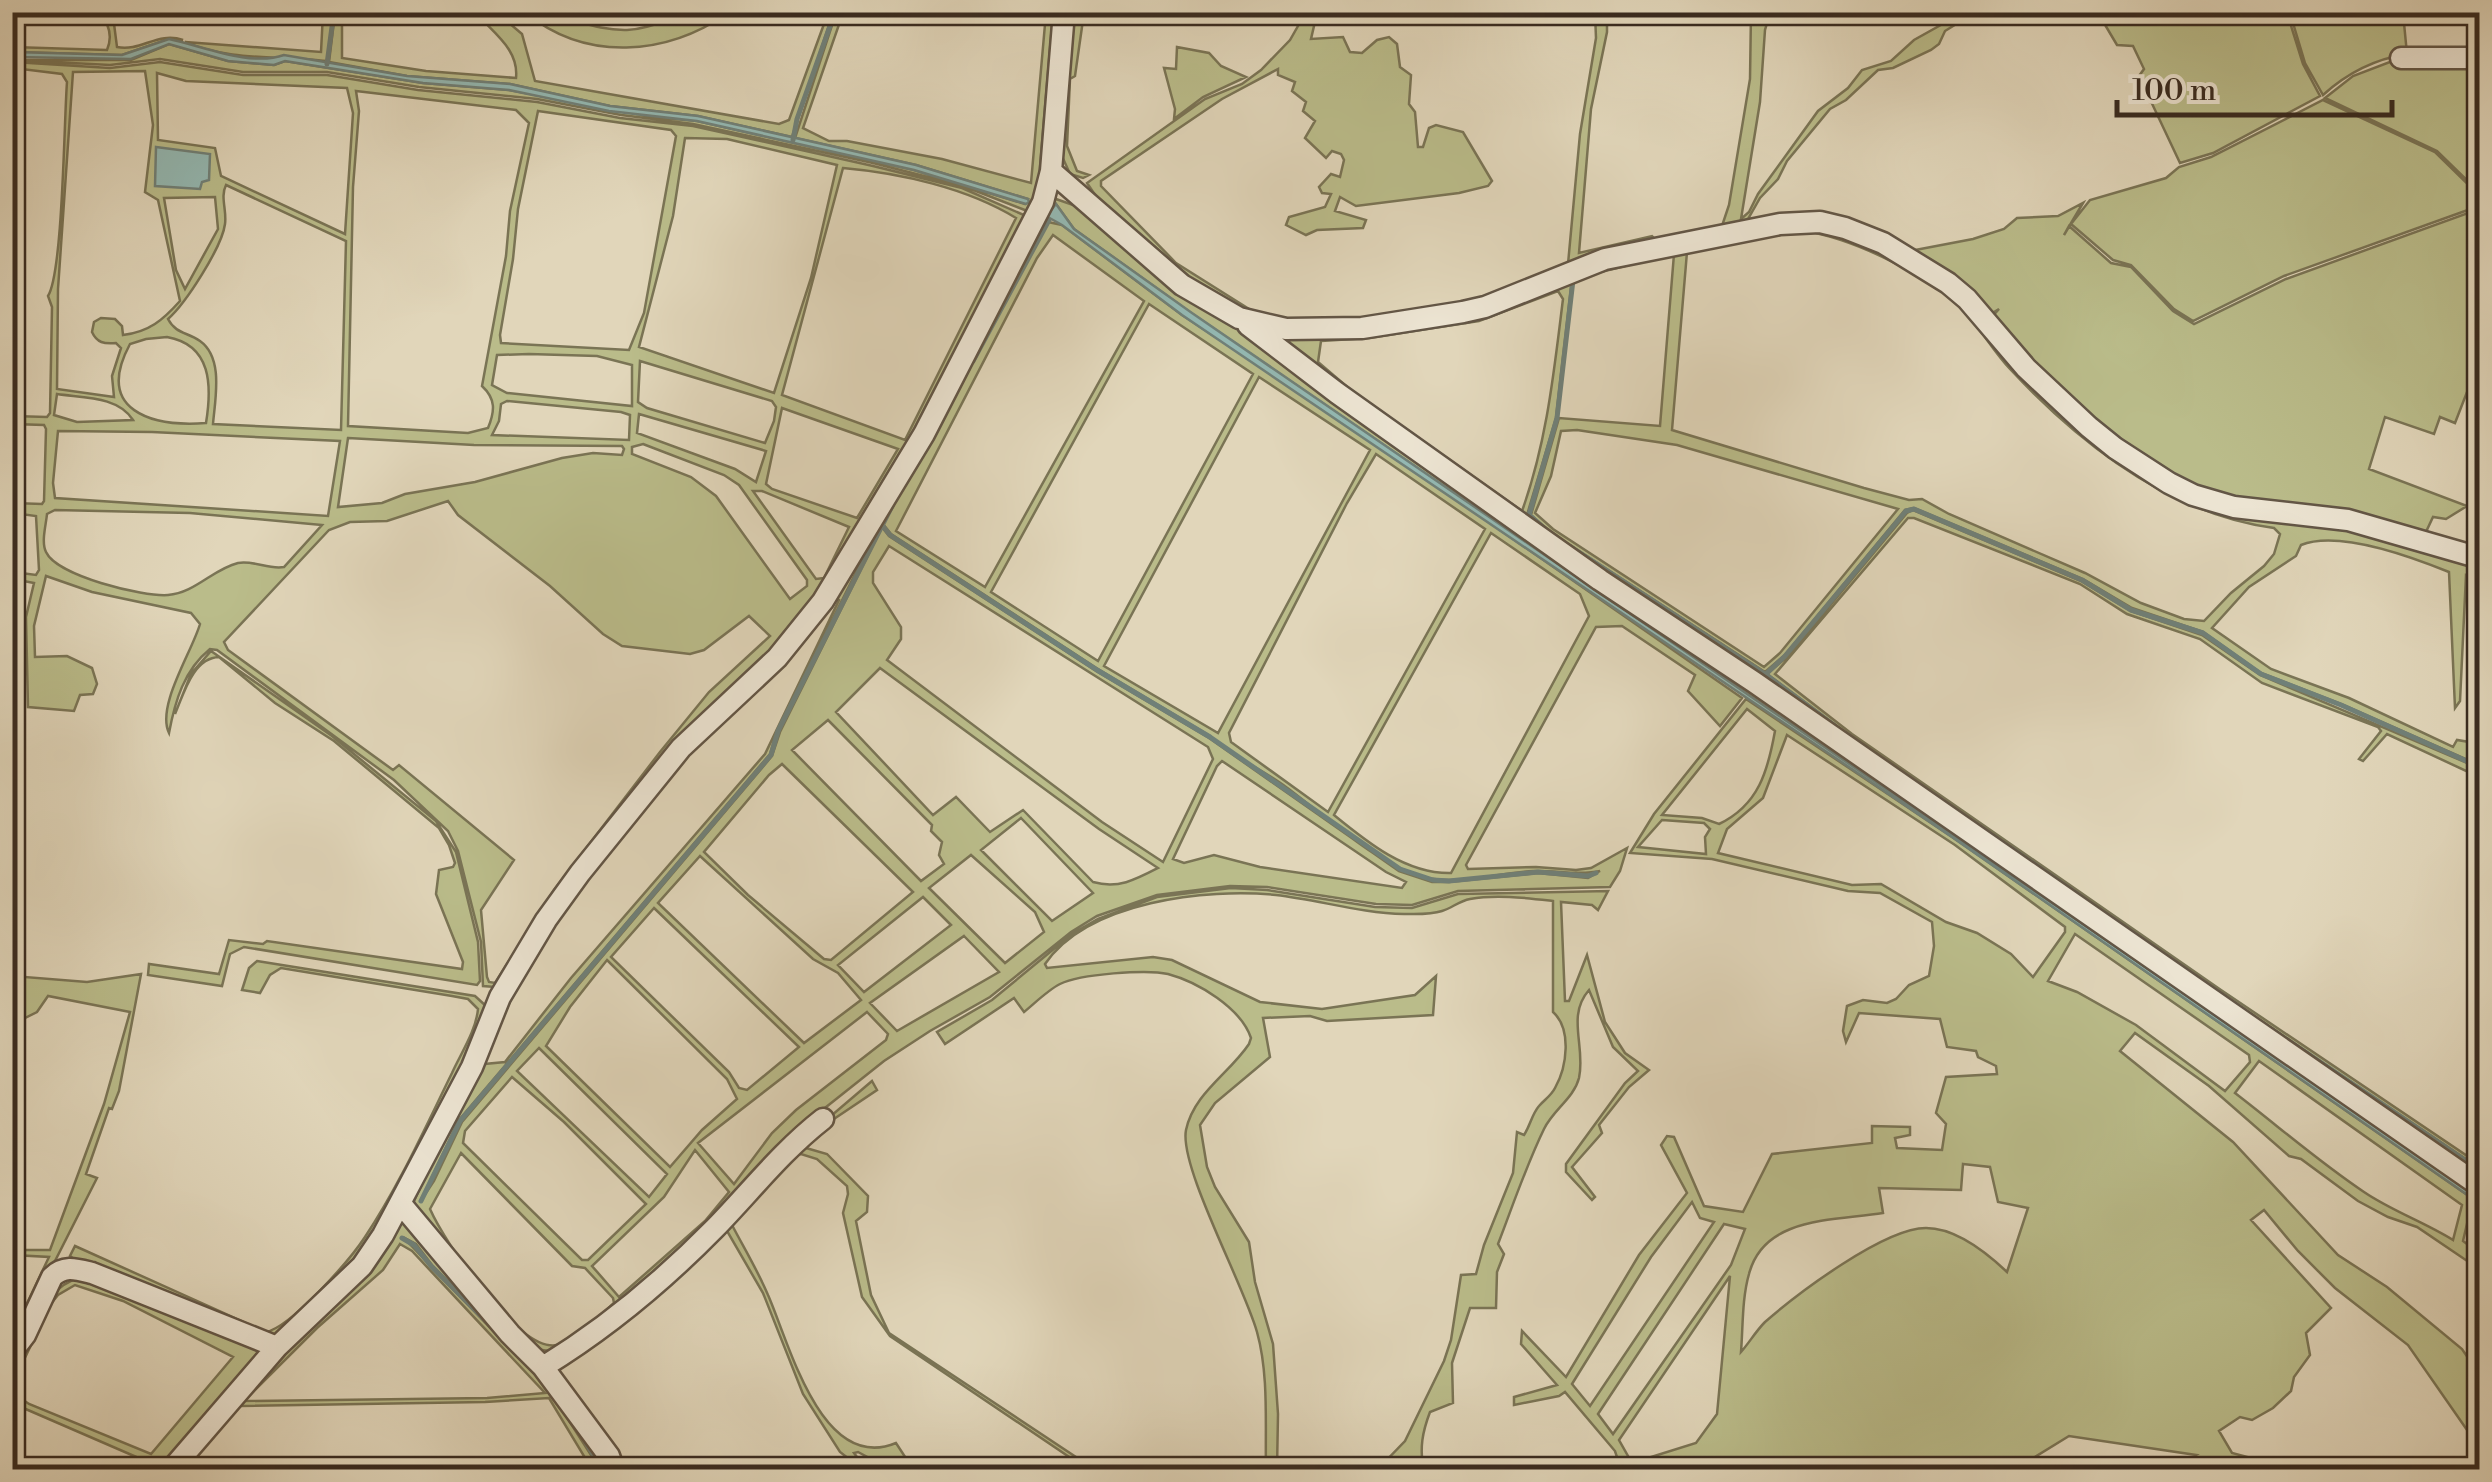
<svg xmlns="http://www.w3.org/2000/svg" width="2492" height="1482" font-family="'Libre Bodoni',serif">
	<rect width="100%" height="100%" fill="#e1d6ba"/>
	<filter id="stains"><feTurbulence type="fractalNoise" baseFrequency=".002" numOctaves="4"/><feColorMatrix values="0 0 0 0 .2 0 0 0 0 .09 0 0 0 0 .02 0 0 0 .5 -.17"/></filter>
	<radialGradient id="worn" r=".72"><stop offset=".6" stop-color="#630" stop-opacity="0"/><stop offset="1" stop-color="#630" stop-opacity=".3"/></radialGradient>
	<path fill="#babc8a" stroke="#7a7455" stroke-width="2.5" fill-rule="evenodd" d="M1306,12L1317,13L1311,39L1343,37L1350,52L1362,53L1377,40L1389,37L1397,44L1400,67L1411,75L1409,104L1415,112L1418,147H1423L1429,128L1436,125L1463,132L1492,181L1488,186L1459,193L1356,206L1340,197L1335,211L1366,220L1363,228L1317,230L1306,235L1286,225L1289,217L1325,207L1331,194L1322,193L1319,187L1331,174L1340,177L1344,160L1341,154L1332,151L1326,158L1305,138L1315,121L1303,111L1306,102L1292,91L1295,82L1278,75V69L1222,99L1101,181V186L1176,263L1265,319C1210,307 1116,230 1087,183L1205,99L1242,84L1261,70L1290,40Z
		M100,13H111L113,16L117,47C141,52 158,31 183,40L169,39L122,55L13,52V47L107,50C113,36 109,24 100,13Z
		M323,13H333L334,17L327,61C279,55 231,62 185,42L321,52Z
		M335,13H342V58L426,71L516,78C519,49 493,33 476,13H497L522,34L535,81L779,124L789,120L828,13H833L792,137L698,116L610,106L510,84L407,76L329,62Z
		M526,13C561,12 591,31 627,30C652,29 671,16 696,12C706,11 718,12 728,13C666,56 586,62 526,13Z
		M836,13H843L803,128L829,141H847L942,159L1031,183L1046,13H1053L1039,178L1030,212L963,186L873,163L693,124L621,115L537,99L419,87L327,72H243L160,59L110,65L13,60H131L169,44L228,61L274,65L285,61L423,83L509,90L653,117L697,121L914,170L1025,204L1028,199L916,165L795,138Z
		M1071,13H1084L1075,76L1070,79L1067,146L1077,171L1089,175L1083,178L1070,174L1061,154Z
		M1595,13H1607V32L1591,109L1579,253L1652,236L1657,241L1568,264L1580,134L1596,38Z
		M1751,13H1770L1765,30L1760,102L1741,219L1749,212L1758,194L1818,111L1848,88L1862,70L1891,61L1914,40L1957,16L2019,13L1991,22L1974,20L1958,23L1945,31L1939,44L1931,50L1893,68L1878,70L1846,100L1830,109L1787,161L1778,179L1760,198L1748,219L1743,225L1721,229L1729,205L1750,79Z
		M2098,13H2287L2303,64L2320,96L2213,153L2180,163L2139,76L2144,69L2133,46L2117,45Z
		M2290,13H2403L2407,54C2375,59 2346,74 2323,95L2305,63Z
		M1177,47L1209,53L1221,66L1246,77L1203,97L1174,119L1175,109L1164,68L1176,69Z
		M2395,60H2479V192L2437,151L2325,98L2353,76Z
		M13,62L110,68L160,62L243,75H327L418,90L537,102L620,118L693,126L873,166L962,188L1026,216L967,340L847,554L789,634L663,757L633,792L591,846L495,987L483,986L481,942L458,851L448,831L394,780L217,650L210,649C184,670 175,701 169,733C156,706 192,652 200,624L191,613L92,592L46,576L34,626L35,657L67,656L92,668L97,684L93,694L80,695L74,711L28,707L26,617L34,583L13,579V572L36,575L39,570L36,516L13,513V503L42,504L44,501L46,429L44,425L13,424V416L47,417L50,413L52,307L48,296C63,272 64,120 67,82L62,74L13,68ZM145,71L153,125L145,192L158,200L180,301C163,320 149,332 123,335L122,326L115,319L101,318L94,322L92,332C97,343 104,344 116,343L121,348L112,376L114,397L57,389L58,289L73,72ZM157,73L186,81L347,88L353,113L345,234L221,176L215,148L158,140ZM356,91L516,110L529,123L510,211L506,256L482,386C496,399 495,411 488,428L468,433L348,426L353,187L359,111ZM538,111L671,130L676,136L644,313L629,350L501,343L500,335L513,259L518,209ZM685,138L727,139L837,165L811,278L774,393L639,347L673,216ZM843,168C900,173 967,188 1016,218L905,440L782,395ZM226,185L346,241L341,430L213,424C215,399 224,358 200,341C187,332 176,334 168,319C186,303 222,247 225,224C227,210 220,197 226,185ZM215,197L218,229L185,289L176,270L164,198ZM167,337C212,345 212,386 206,423C152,427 94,411 130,344L146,339ZM529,354L597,356L632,365V406L507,393L492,385L497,355ZM640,361L772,401L776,407L774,421L765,443L647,408L638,402ZM57,394C83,398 118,396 133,420L77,422L54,415ZM507,401L621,412L630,415L629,440L492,435L499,421L501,404ZM782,408L898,449L857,518L772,489L766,484ZM639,414L766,451L756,482L735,469L637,433ZM58,431L152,432L340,441L328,516L55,498L53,483ZM348,438L474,445L622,446L624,449L622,455L593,453L562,458L475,482L405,494L382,503L338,507ZM643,444L724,475L739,485L807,580V586L790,599L716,496L691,477L632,454V447ZM753,491H762L849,527L824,578L816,579ZM448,501L458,515L550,586L603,634L622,646L690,654L704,650L749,616L770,636L709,692L660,752L554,890L495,983L489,982L487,977L481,910L514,860L399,765L393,770L228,650L224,642L329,530L350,522L387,521ZM55,510L190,513L322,525L284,567C269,570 254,560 238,563C213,569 195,593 168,595C143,597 57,576 46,552C41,542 46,525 47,514Z
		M2323,100L2435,152L2479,195V206L2284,276L2193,321L2174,309L2131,265L2113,260L2071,224L2090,200L2166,178L2179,167L2211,157Z
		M1056,199L1079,207L1164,280L1233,323L1499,516L1753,689L2480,1190L2479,1196L1191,313L1074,229L1056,204L1047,216L988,330L880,524L777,731L770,754L459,1120L420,1202L434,1181L462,1122L772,756L780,732L882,527L889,536L1096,671L1209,738L1399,871L1432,882H1449L1538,873L1588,878L1600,871C1579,876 1556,870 1533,871C1500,873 1467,883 1434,879C1385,873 1326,816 1286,787C1262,769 1232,757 1210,736L1098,669L891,534L883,524L1048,222L1062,225L1182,315L1349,425L1742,698L1720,726L1688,691L1695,675L1622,626L1596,627L1466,865L1468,869L1536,867L1576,870L1591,868L1627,848L1620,871L1610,887L1458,891L1412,905L1376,904L1267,887L1230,886L1157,895L1097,916L1071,932L990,997L930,1031L884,1061L801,1127L713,1224L579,1340C567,1347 556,1353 542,1350C505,1342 442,1243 415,1212L414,1201C433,1159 453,1119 474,1079C490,1047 500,1013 516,982C552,914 601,849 651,791C711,722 785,670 837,594C870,547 896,494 923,444C966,367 1009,290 1046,210ZM1053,235L1144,301L985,587L896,531L1037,258ZM1149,304L1253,374L1098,661L991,592ZM1259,377L1370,450L1218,733L1104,666ZM1376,454L1485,529L1328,812L1231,742L1229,733L1347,503ZM1491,533L1580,594L1589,616L1451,873C1406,874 1367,842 1334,815ZM889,546L1208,747L1213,759L1163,862L1102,822L887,660L901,639V627L873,583V572ZM837,599L839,600L765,754L571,978L505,1062L484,1064C521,955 614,830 695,748C718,725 744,704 768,681C794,656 815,628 837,599ZM880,668L1099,829L1158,868C1135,880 1118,889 1093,882L1023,810L990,832L956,797L933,815L836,712ZM828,720L932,825L931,831L942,842L939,855L944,864L921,881L792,750ZM1222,761L1386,872L1406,882L1402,888L1260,867L1214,855L1184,863L1173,859L1217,766ZM782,764L913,892L831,960L824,959L748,895L704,852L769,775ZM1021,818L1093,893L1052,921L981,850ZM971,855L1035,912L1044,932L1005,963L929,888ZM700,856L813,959L838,973L861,1000L804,1043L658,903ZM923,897L951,925L864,992L838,965ZM654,908L799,1047L747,1090L739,1088L729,1072L611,957ZM964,936L999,972L897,1031L870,1003ZM607,960L727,1079L737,1099L702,1130L670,1167L546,1046L570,1007ZM867,1012L888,1034L886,1040L796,1110L772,1133L734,1184L698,1143ZM539,1048L667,1174L649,1197L517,1071ZM512,1077L564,1122L646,1204L588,1260H582L463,1143L465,1131ZM695,1150L729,1192L705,1221L619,1297L592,1266L664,1197ZM461,1153L572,1266L585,1268L613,1298L614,1303C598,1317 579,1340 557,1345C518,1353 444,1241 430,1209Z
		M2083,203L2064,235L2069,226L2111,263L2131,267L2173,311L2194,324L2286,279L2479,209V396L2467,392L2455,423L2440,417L2434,434L2385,417L2369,469L2467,506L2446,519L2433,517L2425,534L2197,492L2079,412L1991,318L1999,309L1989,315L1910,251L1973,239L2004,229L2017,218L2058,216Z
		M1786,226C1846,222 1934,270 1975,313C1997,337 2016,365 2039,388C2079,428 2123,463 2171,491C2227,523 2295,516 2356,528C2398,536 2439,553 2479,567V580L2466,575L2460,701L2455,708L2449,572C2412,557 2338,530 2301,545L2296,556L2249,587L2212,628L2271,669L2349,698L2453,747L2457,740L2475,743L2479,748V765L2341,704L2261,673L2203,632L2132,608L2083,579L1914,508L1905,510L1785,655L1765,672L1551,533L1531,515L1559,418L1660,426L1674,254L1572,279L1556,418L1527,515L1550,535L1765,675L1851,740L2222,999L2479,1171V1177L2150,953L1878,764L1761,677L1551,540L1342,391L1277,338L1280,334C1346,339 1448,329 1509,304C1545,290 1578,270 1615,259ZM1805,231C1855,239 1933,277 1967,314C1982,331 1994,352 2010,369C2080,444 2169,514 2274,528L2280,534L2274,554L2264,566L2231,593L2204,621L2184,619L2141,603L2085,573L1949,514L1922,499L1909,500L1864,488L1672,430L1687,252L1788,232ZM1558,291L1563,299C1554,371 1547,442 1522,511L1352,391L1318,362L1321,341L1369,338L1479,321ZM1577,430L1677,445L1898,509L1780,653L1764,667L1553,529L1535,513L1551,476L1561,431Z
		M1913,510L2081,581L2131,611L2202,635L2260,675L2479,768V777L2387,734L2363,761L2359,759L2381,731L2378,727L2262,683L2200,639L2127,614L2080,584L1914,518H1908L1775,674L1852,734L2221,990L2479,1164V1168L2223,997L1853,738L1767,674L1787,657L1907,513Z
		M211,651L332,736L436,821L456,852L478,942L480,981L477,985L244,947L230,954L222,986L148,975L149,964L219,974L229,940L263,944L267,941L462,969L463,962L436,894L439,870L453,867L455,863L449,845L439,828L334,741L275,703L219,657C193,658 184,693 175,714L191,674Z
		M1746,699L1952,837L2479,1203V1213L2470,1211L2463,1241L2479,1253V1269L2417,1227L2388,1217L2358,1201L2301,1159L2289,1156L2209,1086L2135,1033L2120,1051L2233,1142L2338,1255L2387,1287L2462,1349L2479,1374V1469L2474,1440L2408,1345L2335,1288L2298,1251L2264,1210L2251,1220L2331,1308L2306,1333L2310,1355L2294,1377L2291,1391L2273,1408L2252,1420L2240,1417L2219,1431L2232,1453L2293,1469H2221L2207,1462L2191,1469H2170L2196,1455L2069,1436L2030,1460L2021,1469H1581L1618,1460L1615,1451L1565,1392L1559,1396L1514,1405V1397L1557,1385L1521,1344L1522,1331L1566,1377L1639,1255L1687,1193L1661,1145L1667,1136L1674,1137L1704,1206L1743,1212L1772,1154L1872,1143V1126L1910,1127V1135L1895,1138L1897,1148L1942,1150L1946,1124L1936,1113L1946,1077L1997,1074L1996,1066L1978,1057L1976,1051L1947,1047L1940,1019L1859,1013L1846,1042L1843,1031L1847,1006L1863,1000L1887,1003L1896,999L1909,985L1929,976L1934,946L1932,922L1880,893L1848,891L1712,859L1630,853L1654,814ZM1747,709L1775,731C1768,770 1759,805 1719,824L1702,818L1662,815ZM1787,735L1955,845L2065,927V932L2033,977L2011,954L1977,933L1946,922L1881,884L1852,885L1718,853L1727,829L1763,798ZM1662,820L1704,823L1710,829L1705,837L1706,854L1638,847ZM2075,934L2249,1055L2250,1062L2225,1091L2136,1025L2077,992L2048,981ZM2259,1061L2462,1205L2453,1240C2424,1222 2392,1211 2364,1192C2319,1162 2278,1126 2235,1093ZM1963,1164L1990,1167L1998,1202L2028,1208L2007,1272C1987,1253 1955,1228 1926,1228C1884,1228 1797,1294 1765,1322C1756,1331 1749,1343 1741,1352C1743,1327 1742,1298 1749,1274C1764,1216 1834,1221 1883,1213L1879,1188L1961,1190ZM1692,1202L1700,1218L1714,1222L1590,1406L1572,1384L1651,1257ZM1724,1224L1745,1229L1731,1265L1613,1434L1598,1414ZM1730,1276L1717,1414L1696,1443L1632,1463L1619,1440Z
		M1231,888L1267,890L1375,907L1412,908L1458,894L1608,891L1598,910L1592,905L1561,902L1565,1001H1569L1587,955L1605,1022L1625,1053L1649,1070L1629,1087L1599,1125L1602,1133L1572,1167L1595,1197L1592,1200L1566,1172V1164L1625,1083L1638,1071L1613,1047L1589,990C1566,1016 1586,1047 1579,1078C1574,1098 1553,1110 1544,1129C1526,1166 1513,1205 1498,1244L1504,1254L1497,1272L1496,1308H1470L1452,1363L1453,1403L1430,1412C1422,1433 1420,1447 1423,1469H1378L1405,1441L1444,1361L1451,1340L1461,1275L1476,1274L1484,1245L1513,1173L1517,1132L1524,1135C1530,1126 1532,1114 1539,1106C1544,1100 1551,1096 1555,1088C1567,1067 1572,1029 1553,1012V901C1527,898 1496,894 1470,899C1459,901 1452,908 1442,911C1430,915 1416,914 1404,914C1361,913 1319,900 1276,895C1207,888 1088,901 1045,964L1047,968L1153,957L1172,960L1260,1002L1322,1009L1415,995L1436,976L1433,1015L1327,1021L1310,1016L1263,1018L1270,1057L1215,1103L1200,1125L1207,1167L1215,1187L1249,1242L1255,1282L1273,1344L1278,1414L1277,1469H1266C1265,1424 1269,1375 1257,1332C1244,1285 1179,1167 1186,1130C1194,1093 1229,1074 1249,1044L1251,1038C1241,1008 1198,982 1168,974C1147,969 1080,974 1060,984C1048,990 1035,1003 1024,1012L1014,998L945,1044L937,1032L992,1000L1072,934L1098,919L1157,897Z
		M257,961L475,996L486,1006L483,1021L448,1100L363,1252L275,1336L79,1263L70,1256L75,1246L266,1332C291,1327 350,1260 365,1237C399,1186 425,1128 452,1073C461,1053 476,1031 478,1009L468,999L452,996L281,968L270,975L260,993L242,990L249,968Z
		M141,974L119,1091L112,1109L109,1108L86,1174L97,1178L13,1344L12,1335L49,1257L13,1255V1250H50L104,1104L130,1012L48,996L37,1012L13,1024V1016L24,1005L13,999V976L87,982Z
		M872,1081L877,1090L825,1125V1121Z
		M806,1148L827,1154L868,1196L867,1212L856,1221L871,1295L889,1333L1094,1469H1087L890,1336L862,1297L843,1213L848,1194L847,1186L817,1159L801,1154L795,1155L732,1225C744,1248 758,1271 768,1295C789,1342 821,1474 896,1443L913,1469H890L858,1452L854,1453L866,1469H862L840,1452L803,1394L763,1293L723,1224L799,1150Z
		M403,1221L541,1372L603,1458V1469L550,1386L432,1265L416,1244L403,1237L548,1388L600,1469H587L590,1466L549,1398L485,1402L239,1406L185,1469L179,1470ZM400,1244L412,1251L545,1393L487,1398L244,1401L317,1328L383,1270Z
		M76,1279L94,1282L261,1351L162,1469H140L143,1465L141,1459L21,1407L13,1403V1393L29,1404L151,1454L233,1357L123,1301L75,1285L58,1295L50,1305L13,1383C12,1351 44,1288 76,1279Z"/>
	<path fill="#94b9b3" stroke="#708078" stroke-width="2.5" d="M169,39C203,46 250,67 284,55L407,76L510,84L610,106L698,116L916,165L1028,199L1029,202L1026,204L914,170L697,121L609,111L509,90L423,83L285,61L274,65L228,61L169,44L131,59L13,57V52L122,55Z
		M156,147L210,154L209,180L202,182L200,189L155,186Z
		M1056,204L1074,229L1192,313L2479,1196V1203L1952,837L1182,315L1062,225L1046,216Z"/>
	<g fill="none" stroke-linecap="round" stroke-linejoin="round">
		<path stroke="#708078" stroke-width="5" d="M327,64L334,12
			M793,140L797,119L835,12
			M973,361L1049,220
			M882,525L890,535L1097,670L1210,737L1400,869L1433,880L1449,881L1538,872L1588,876L1596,873
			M1545,529L1529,515L1557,418L1573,280
			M1571,547L1765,674L1835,726
			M1766,674L1785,656L1906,511L1914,509L2082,580L2131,610L2203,633L2261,674L2341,705L2480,767
			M2012,849L2081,897
			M2271,1029L2480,1170
			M421,1201L460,1121L771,755L778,731L892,506
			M402,1238L414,1245L431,1266L494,1329
			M583,1437L602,1470"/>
		<defs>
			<path id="minor" d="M2401,58H2480
				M1051,171L1182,285L1239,318L1286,329L1362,328L1463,312L1485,307L1605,259L1780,224L1820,222L1845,228L1883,243L1948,283L1967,299L2026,368L2089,427L2115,448L2169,483L2193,495L2234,507L2348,520L2480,558
				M1248,325L1337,393L1600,580L1754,682L2480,1186
				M401,1204L510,1334L543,1367L609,1456L614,1470
				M12,1352L25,1335L52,1277C64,1265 76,1269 92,1273L277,1347
				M543,1367C605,1329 664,1280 715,1228C751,1191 782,1151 823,1119
				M171,1470L277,1347L362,1266L383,1235L472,1067L500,997L546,920L580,873L681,748L777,658L823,601L924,434L1043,202L1051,171L1064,12"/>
		</defs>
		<use href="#minor" stroke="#635646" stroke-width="25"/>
		<use href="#minor" stroke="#ece4d2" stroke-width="20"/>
	</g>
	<rect width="2492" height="1482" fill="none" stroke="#e1d6ba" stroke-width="50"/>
	<rect x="15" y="15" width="2462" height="1452" fill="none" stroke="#392b20" stroke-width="5"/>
	<rect x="25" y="25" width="2442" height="1432" fill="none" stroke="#392b20" stroke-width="2.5"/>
	<path d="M2117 100v15h275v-15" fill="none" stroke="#392b20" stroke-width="5"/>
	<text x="2132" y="100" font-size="30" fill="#392b20" stroke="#ece4d2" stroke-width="8" paint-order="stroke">100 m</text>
	<rect width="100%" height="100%" filter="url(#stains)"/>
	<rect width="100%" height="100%" fill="url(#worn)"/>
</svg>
